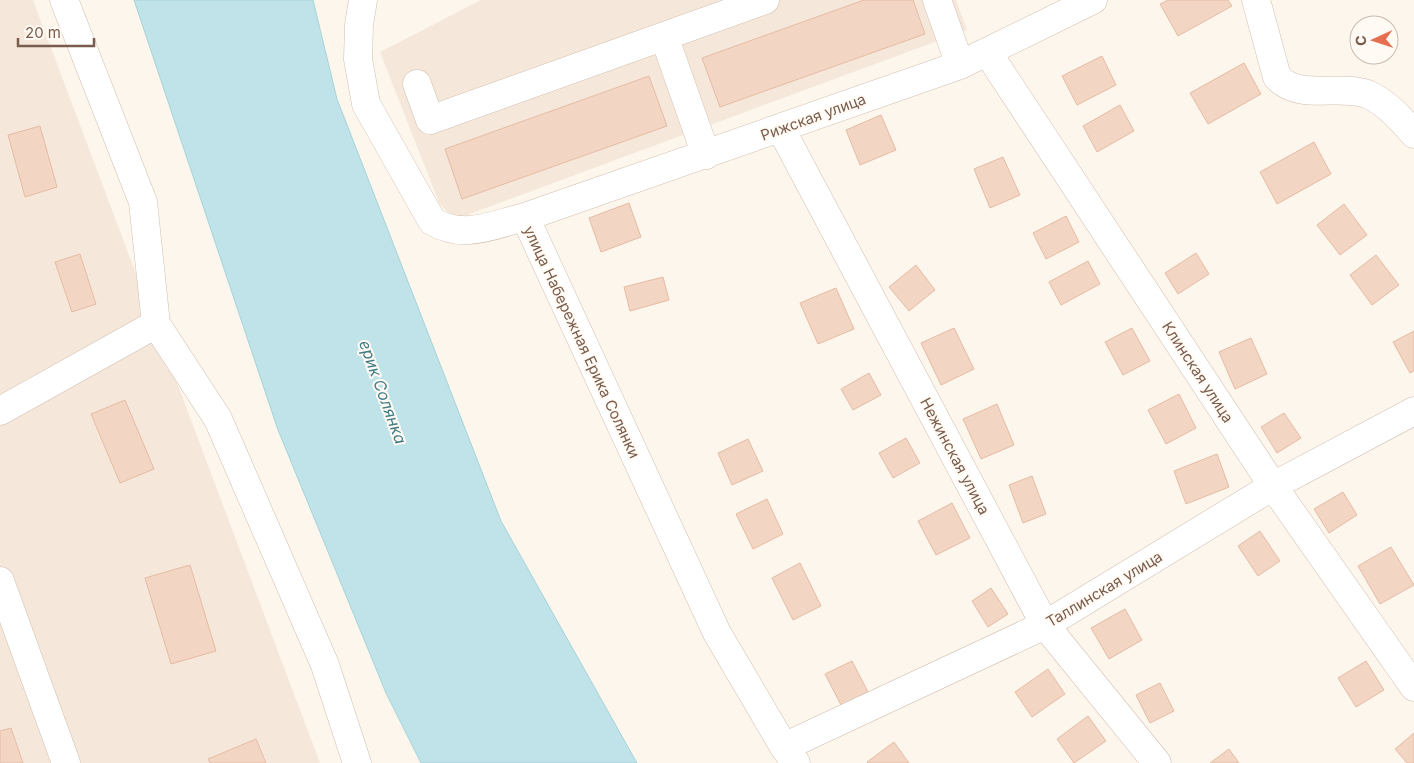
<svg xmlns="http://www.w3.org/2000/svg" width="1414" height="763" font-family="Inter,sans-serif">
	<rect width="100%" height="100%" fill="#fdf6ec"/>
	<path fill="#f5e8da" d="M0,0H33L320,763H0Z
		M481,0H956L967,30L456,219L440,205L380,52Z"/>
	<path fill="#bfe3e8" stroke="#a5d3da" d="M134,0H313L337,99L501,521L637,763H421L386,693L278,430Z"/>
	<path fill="#f3d5c3" stroke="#e6bba3" d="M864,0H913L925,34L720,107L702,58Z
		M1168,0H1228L1232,6L1178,36L1160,4Z
		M1102,56L1116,85L1077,105L1062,76Z
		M1244,63L1261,94L1208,124L1190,93Z
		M649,76L667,126L462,199L445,149Z
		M1120,105L1134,131L1097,152L1083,126Z
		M881,115L896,150L860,165L846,130Z
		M40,126L57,187L25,197L8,135Z
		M1314,142L1331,174L1277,204L1260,172Z
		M1003,157L1020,195L990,208L974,169Z
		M629,203L641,237L601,252L589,218Z
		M1344,204L1367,235L1340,255L1317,225Z
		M1066,216L1079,242L1046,259L1033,233Z
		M1196,253L1209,274L1178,294L1165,273Z
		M80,254L96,304L72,312L55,262Z
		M1376,255L1399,285L1372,305L1350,275Z
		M1088,261L1100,284L1061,305L1049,282Z
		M916,265L935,290L909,311L889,287Z
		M663,277L669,300L630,311L624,287Z
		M836,288L854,329L818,344L800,303Z
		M954,328L974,369L941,385L921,343Z
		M1132,328L1150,361L1123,375L1105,342Z
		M1414,331V371L1410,373L1393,342Z
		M1251,338L1267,374L1235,389L1219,352Z
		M869,373L881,395L853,410L841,389Z
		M1179,394L1196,428L1166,444L1148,410Z
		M125,400L154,469L120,483L91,414Z
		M997,404L1014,445L981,459L963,419Z
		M1284,413L1301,438L1277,453L1261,427Z
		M906,438L920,463L893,478L879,453Z
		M748,439L763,471L732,485L718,453Z
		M1217,454L1229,487L1186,504L1174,471Z
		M1032,476L1046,514L1023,523L1009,485Z
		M1343,492L1357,515L1329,533L1314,509Z
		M767,499L783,534L753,549L736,514Z
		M952,503L970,538L936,555L918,521Z
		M1260,531L1280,561L1258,576L1238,546Z
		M1391,547L1414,585L1380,604L1358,566Z
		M800,563L821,606L793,620L772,578Z
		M190,565L216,651L171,664L145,578Z
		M991,588L1008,614L988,627L972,601Z
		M1125,609L1142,640L1109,659L1091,628Z
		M852,661L868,692L841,705L825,674Z
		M1366,661L1384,690L1356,707L1338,678Z
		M1048,669L1065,694L1032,717L1015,692Z
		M1160,683L1174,711L1150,723L1136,695Z
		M1088,716L1106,741L1074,763L1057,739Z
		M11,728L23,763H0V731Z
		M1414,733V763H1407L1395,749Z
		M256,739L266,763H210L208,759Z
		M894,742L909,763H868L867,762Z
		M1229,749L1239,763H1210Z"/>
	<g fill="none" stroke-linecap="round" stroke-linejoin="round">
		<defs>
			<path id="minor" d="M64,0L143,202L156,324L218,419L325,665L357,763
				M363,0L359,25L358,59L366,104L432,221C463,240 492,225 525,217L960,65L1093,0
				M937,0L960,65
				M1256,0L1277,77C1299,101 1339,84 1367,94C1386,102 1401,119 1414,134
				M664,36L706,155
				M988,53L1273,486L1414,687
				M417,84L430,120L765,0
				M781,129L1045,625L1157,763
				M525,217L717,633L784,747L796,763
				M0,411L156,324
				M0,581L66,763
				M784,747L1045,625L1273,486L1414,411"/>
		</defs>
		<use href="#minor" stroke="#d1beb0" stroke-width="29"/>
		<use href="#minor" stroke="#fff" stroke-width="28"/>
	</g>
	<g text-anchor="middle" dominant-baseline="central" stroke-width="4" stroke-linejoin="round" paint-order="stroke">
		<g font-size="15" fill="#7a5c4d" stroke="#fffaf3">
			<text transform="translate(813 117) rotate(-20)">Рижская улица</text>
			<text transform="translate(582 342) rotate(65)">улица Набережная Ерика Солянки</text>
			<text transform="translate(1198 372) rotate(57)">Клинская улица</text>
			<text transform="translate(955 456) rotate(62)">Нежинская улица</text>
			<text transform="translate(1104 589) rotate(-31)">Таллинская улица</text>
		</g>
		<g font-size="16" font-style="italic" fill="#437c86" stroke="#fffaf3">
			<text transform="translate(383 392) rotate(70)">ерик Солянка</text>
		</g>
	</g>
	<g transform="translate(1374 40) rotate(267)"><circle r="24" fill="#fffaf3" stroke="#cabbb1"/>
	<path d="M0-4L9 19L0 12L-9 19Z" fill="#e76f51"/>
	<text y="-8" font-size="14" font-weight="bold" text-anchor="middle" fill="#7a5c4d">С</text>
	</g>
	<path d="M18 38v8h76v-8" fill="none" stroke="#7a5c4d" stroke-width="2.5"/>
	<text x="25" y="38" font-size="15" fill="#7a5c4d" stroke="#fffaf3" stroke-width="4" paint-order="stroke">20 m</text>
</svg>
